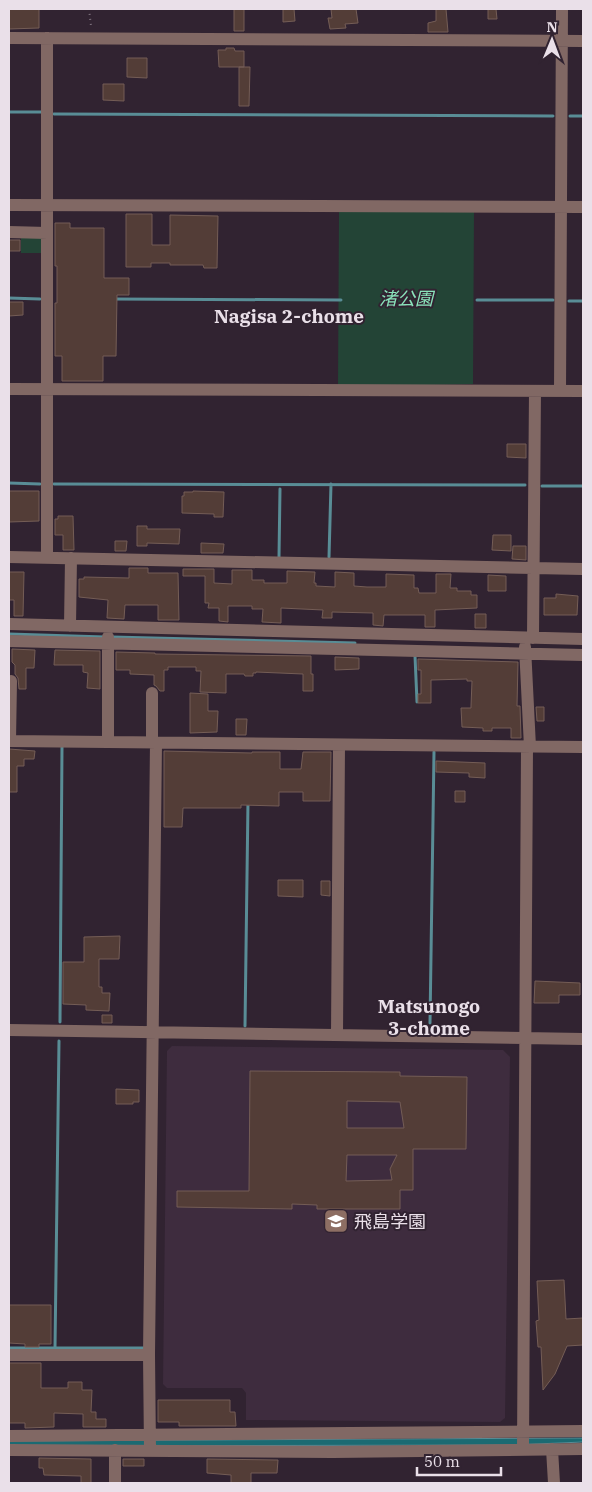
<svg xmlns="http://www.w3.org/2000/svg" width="592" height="1492" font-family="'IBM Plex Serif','Noto Sans JP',serif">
	<rect width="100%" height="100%" fill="#312331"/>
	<path fill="#3e2c3e" d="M172,1046L503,1050L510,1057L505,1418L500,1422L246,1420V1393L242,1388H167L163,1384L167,1051Z"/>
	<path fill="#234436" d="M339,212H474L473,384L338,387Z
		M21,236H43V253H21Z"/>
	<path fill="#1b6a72" stroke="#598d96" d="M583,1438V1442L512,1445L9,1446V1441Z"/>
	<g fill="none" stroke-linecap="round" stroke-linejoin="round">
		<path stroke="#598d96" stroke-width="3" d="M9,112H42
			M54,114L553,116
			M570,116H583
			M9,298L40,299
			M113,299L341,300
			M477,300H553
			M569,301H583
			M9,483L40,484
			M54,484L525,485
			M542,486H583
			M279,557L280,489
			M329,557L331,484
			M9,634L105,637
			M112,637L355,643
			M415,656L417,702
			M60,1022L62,747
			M430,1023L434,752
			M245,1026L248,801
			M9,1348H144
			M55,1348L59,1041"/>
	</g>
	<path fill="#533d37" stroke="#745d56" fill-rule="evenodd" d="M9,9H39V28L9,29Z
		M234,9H244V31H234Z
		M283,9H294L295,21L283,22Z
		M331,9H356L358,23L345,24L346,28L330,29L328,18H332Z
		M436,9H446L448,32H428V23L436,21Z
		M488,9H496L497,19H488Z
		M226,48H234L235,51H244V67H219L218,50H226Z
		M127,58H147V78L127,77Z
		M239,67H250L249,106H239Z
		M103,84H124V101L103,100Z
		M126,214H152V245H170V215L218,216L217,268H204L203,265H170V263H151V267H126Z
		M55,223H70V228H104V278H129V295H117L116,356H103V381H62V356H55V303H57V266H55Z
		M9,240H20V251H9Z
		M9,302H23V315L9,316Z
		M507,444H526V458L507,457Z
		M9,491H39V521L9,522Z
		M193,491L224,492L223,517H214V514L182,513V496H184V492H193Z
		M58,516H73L74,550H63V535H55V519H58Z
		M137,526H147V529H180L179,544L147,543V546H137Z
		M493,535H511V551L492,550Z
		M115,541H127L126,551H115Z
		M201,543L224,544L223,553H201Z
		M513,546H526V560L512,559Z
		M129,568H148V573H178L179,620H158V605H125L124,619L107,618L108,600L79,597V579H84V577L129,578Z
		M183,569H214V583L232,584V570H252V580H264V583H287V571L315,572L314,583H316V586L335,587V572L354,573V586L367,587H386V574L414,575V588H418L419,593H436V574H451L450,588H457V591H471V595H477V608L435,610V627H425V615H384L383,626L373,625V613L332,612V618H322L323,610L281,608V623L262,622L263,609H252V606H228V622L219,621V608H208L209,603H205V576H183Z
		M9,572H24L23,616H14V600H9Z
		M488,575L506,576V591H488Z
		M556,594L578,596L577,615H544V598H556Z
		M475,614H486V628H475Z
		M12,649L35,650L34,668H26V689H19L18,678L15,674V665L12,662Z
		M55,650L100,651V689L87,688L88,673L83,672V665H54Z
		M116,652L155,653V654L311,656V674H313V691H303V674L256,672V673H253V676H245L244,674H226V693L200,692L201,671H196V667H168V670H164V691H160L156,686L154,685V675L130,674V670H116Z
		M335,657L359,658V669L335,670Z
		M418,659L518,662L517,706H520L521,738H511V728H492V731H483V728L462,727L461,708H471V706L472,681H467V679L431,680V703H418V694H421V670H418Z
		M190,693L208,694V711H218L217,732L190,733Z
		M536,707H544V721H537Z
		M236,719H247L246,735H236Z
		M9,749L35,751L34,759H24V766H17V792H9Z
		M164,751L252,753V752H280V769H301L303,752H331L330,801H303V792H279V806L241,805V808H183L182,827H164Z
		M436,761L485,763V778L469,777V773L436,772Z
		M455,791H465V802H455Z
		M278,880H303V897L278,896Z
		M321,881H330V896L321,895Z
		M120,936L119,959H99V987H102V993H110L109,1011L86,1010V1005L63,1004V962H84V937Z
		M535,981L580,983V995H559V1003H534Z
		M102,1015H112V1023H102Z
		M250,1071L400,1072V1076L467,1077L466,1149H413V1190H400V1209H317V1205L292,1204V1209L177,1207V1191H249ZM347,1101L400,1102L404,1128H347ZM347,1155H397L390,1169L392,1180L346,1181Z
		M116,1089L139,1090V1102H133V1104H116Z
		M564,1280L566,1319L583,1318V1345L567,1346L555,1374L543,1390L541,1347H538L536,1321L539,1320L537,1281Z
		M9,1305H51V1344H39V1347H25V1344L9,1343Z
		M9,1363H41V1388H68V1382H82V1390H92L91,1412H96V1419H106V1427H83V1414L54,1413V1427L25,1428V1423H9Z
		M158,1400H230V1412H235L236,1426H179V1422H158Z
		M39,1458L91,1459V1483H81V1476L44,1475L43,1468H39Z
		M123,1459H144V1466H123Z
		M207,1459L278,1460L277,1473H251V1483H231V1475L207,1473Z"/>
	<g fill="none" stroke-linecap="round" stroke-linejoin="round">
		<path stroke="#817581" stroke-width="2" stroke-dasharray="1 4" stroke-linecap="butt" d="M89,9L91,26"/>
		<path stroke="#816864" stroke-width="12" d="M9,38L583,41
			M47,38V557
			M9,205L583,207
			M9,232L47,233
			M9,389L583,391
			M560,391L562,9
			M9,557L583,569
			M9,624L583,639
			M70,626L71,558
			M533,638L535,391
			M9,641L583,655
			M525,647L530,747
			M9,741L583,747
			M10,741L11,681
			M108,742V637
			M152,743V693
			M9,1030L583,1039
			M337,1035L339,746
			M9,1355H149
			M9,1436L583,1431
			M552,1449L554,1483
			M9,1450L333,1452L583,1449
			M115,1450V1483
			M150,1450L149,1355L156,743
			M523,1450L527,747"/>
	</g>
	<defs>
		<symbol id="school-square" viewBox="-11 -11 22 22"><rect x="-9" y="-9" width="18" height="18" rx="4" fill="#8d6e63" stroke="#312331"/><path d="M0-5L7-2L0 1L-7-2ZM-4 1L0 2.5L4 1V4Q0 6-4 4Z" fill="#fff"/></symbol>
	</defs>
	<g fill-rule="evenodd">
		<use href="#school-square" x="322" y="1207" width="28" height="28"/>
	</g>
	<g text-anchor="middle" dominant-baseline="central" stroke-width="4" stroke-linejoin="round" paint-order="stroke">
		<g font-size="18" font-style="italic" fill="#8ae3bb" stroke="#312331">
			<text x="406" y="298">渚公園</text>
		</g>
		<g font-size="18" fill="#eae0e9" stroke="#312331" text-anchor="start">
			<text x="354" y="1221">飛島学園</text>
		</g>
		<g font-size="19" font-weight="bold" fill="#eae0e9" stroke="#312331">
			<text x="289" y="316">Nagisa 2-chome</text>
			<text x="429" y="1006">Matsunogo<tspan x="429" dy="22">3-chome</tspan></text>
		</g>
	</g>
	<rect width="592" height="1492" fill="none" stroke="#eae0e9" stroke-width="20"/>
	<g transform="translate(552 40) rotate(1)" stroke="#312331" stroke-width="4" paint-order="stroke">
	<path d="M0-4L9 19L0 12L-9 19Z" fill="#eae0e9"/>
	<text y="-8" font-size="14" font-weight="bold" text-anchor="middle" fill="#eae0e9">N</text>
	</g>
	<path d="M417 1467v8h84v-8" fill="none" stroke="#eae0e9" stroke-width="2.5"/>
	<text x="424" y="1467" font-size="15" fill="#eae0e9" stroke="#312331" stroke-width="4" paint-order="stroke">50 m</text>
</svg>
